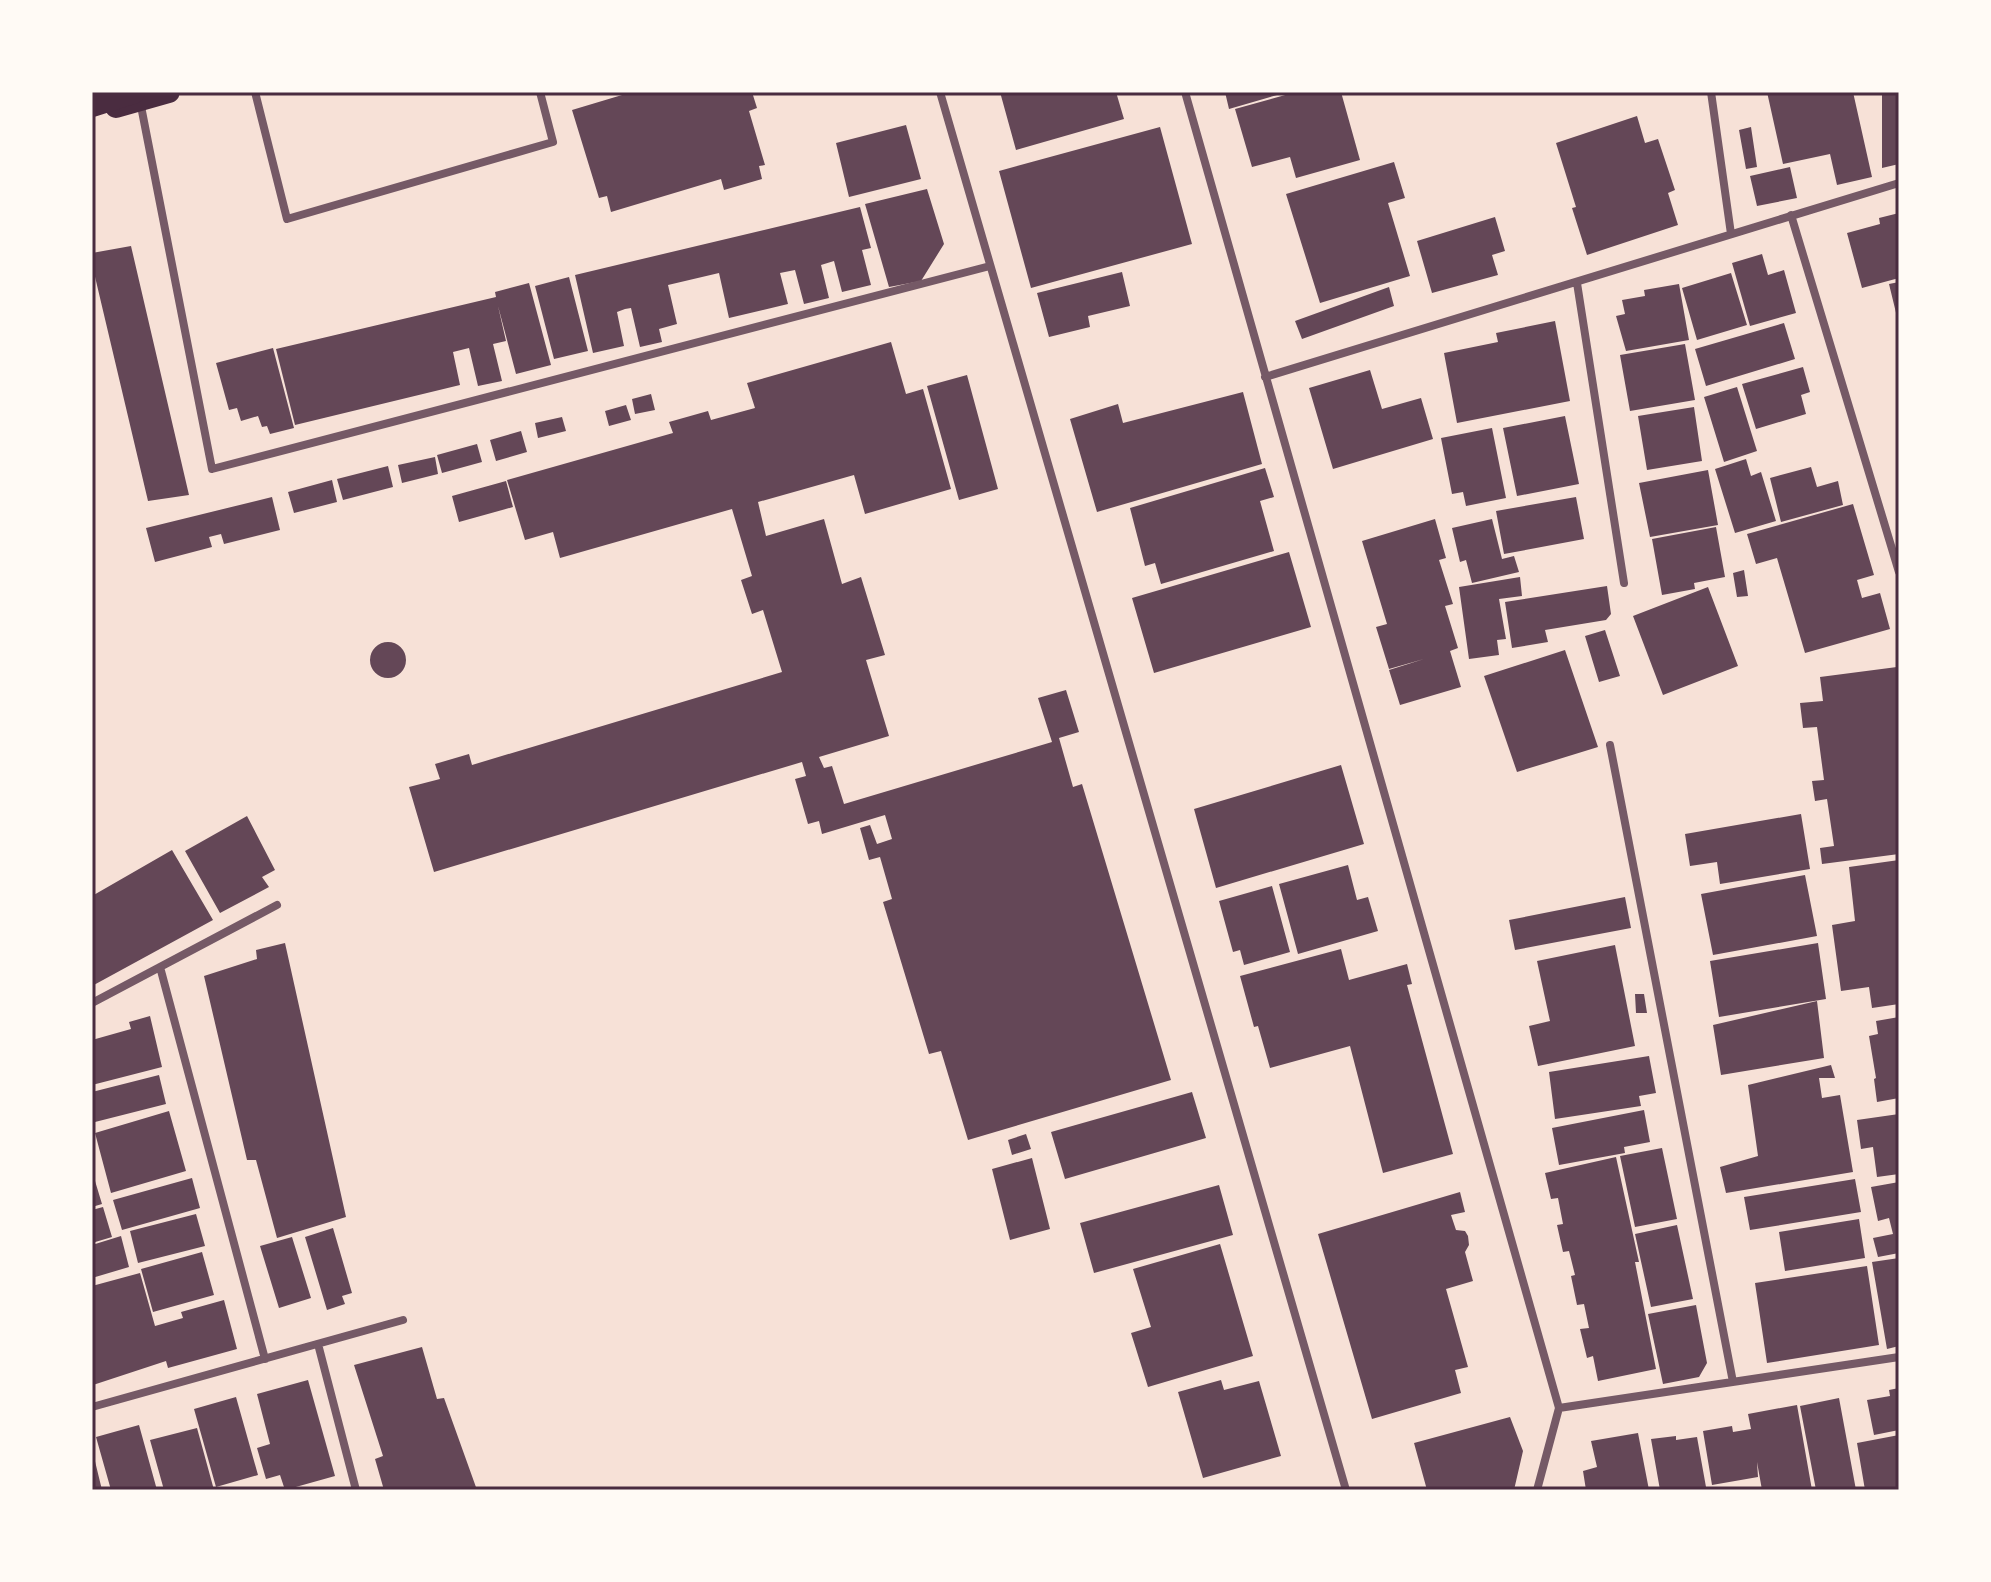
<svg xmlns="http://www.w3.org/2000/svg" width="1991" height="1582" font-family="'Open Sans',sans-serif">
	<rect width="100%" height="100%" fill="#f7e1d7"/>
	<path fill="#644757" d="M632,92H752L757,108L749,111L765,165L759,166L762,179L724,190L721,179L611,212L607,196L599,198L572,110Z
		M1000,92H1116L1124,119L1016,150Z
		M1225,92H1284V93L1229,109Z
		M1296,92H1341L1360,160L1296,178L1290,157L1252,167L1235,109Z
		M1767,92H1853L1872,177L1837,185L1830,154L1783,164Z
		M1882,92H1899V164L1882,168Z
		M1637,116L1645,143L1658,139L1675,190L1668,193L1678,225L1587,255L1572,208L1576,207L1556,143Z
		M906,125L921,179L849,197L836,143Z
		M1160,127L1192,244L1031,288L999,171Z
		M1751,127L1757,167L1746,169L1739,130Z
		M1394,162L1405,198L1388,203L1410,276L1320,303L1286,194Z
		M1790,167L1797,198L1757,206L1750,176Z
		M927,189L944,244L921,281L889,287L865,204Z
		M860,207L871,248L862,250L871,285L842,292L834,261L821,265L829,298L804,304L795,270L780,273L788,304L729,318L719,273L668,285L677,324L659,329L662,342L640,347L631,308L625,309L617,312L624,346L593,353L575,275Z
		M1899,213V278L1862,288L1847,233L1880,224L1879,218Z
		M1495,217L1505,251L1492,255L1498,275L1432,293L1417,241Z
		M131,246L189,495L148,501L92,264V253Z
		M1762,254L1768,275L1784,270L1796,313L1750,326L1732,263Z
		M1122,272L1130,306L1088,316L1090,327L1049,337L1037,293Z
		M1731,273L1747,325L1697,340L1682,288Z
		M569,277L588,351L554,359L535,286Z
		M1899,282V320L1898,321L1889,284Z
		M529,283L551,365L516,374L498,306L506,341L493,344L502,381L478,386L469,348L453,352L460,385L295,425L276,349L496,297L495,292Z
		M1679,284L1689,340L1626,351L1616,316L1625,314L1622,300L1645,296L1644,290Z
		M1389,287L1394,306L1302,339L1295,321Z
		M1555,321L1570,401L1457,423L1444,353L1498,342L1496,333Z
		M1784,323L1795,359L1706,386L1695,349Z
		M891,342L906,394L923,389L951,489L865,514L854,475L758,502L766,536L824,519L842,584L861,577L885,655L866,660L889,736L819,757L824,768L832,766L844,804L1052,742L1038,698L1066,690L1079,732L1059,738L1073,787L1082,784L1171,1080L968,1140L941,1051L929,1054L883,902L892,899L880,857L869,860L860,828L870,825L877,844L892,839L885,815L822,834L819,821L808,824L795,779L806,776L802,762L434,872L409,787L440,779L435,764L469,754L472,765L782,672L763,610L752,614L741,580L752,576L732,509L560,558L553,532L525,540L507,480L673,433L669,422L708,411L711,420L755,408L747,383Z
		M1685,344L1695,400L1630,411L1620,355Z
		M273,348L294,428L270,434L267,426L262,427L258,416L241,421L237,408L229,410L216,363Z
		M1803,367L1810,392L1801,395L1806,414L1756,429L1742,384Z
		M1370,370L1382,409L1421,398L1433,439L1333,469L1309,388Z
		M967,375L998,489L959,500L927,386Z
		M1737,387L1757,451L1724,462L1704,397Z
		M1243,392L1262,464L1097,512L1070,419L1118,404L1123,423Z
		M651,394L655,410L635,414L632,399Z
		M626,405L631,420L609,426L605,411Z
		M1694,407L1702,461L1647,470L1638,416Z
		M1565,416L1579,484L1517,496L1503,428Z
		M562,417L566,431L538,438L535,423Z
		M1492,428L1506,498L1466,506L1463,492L1452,494L1441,438Z
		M521,431L527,452L496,461L490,440Z
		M477,444L482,462L442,473L437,455Z
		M435,457L438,474L402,483L398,465Z
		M1746,459L1751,476L1761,472L1776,521L1735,533L1715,469Z
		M388,466L393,487L343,500L337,479Z
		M1811,467L1817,487L1838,481L1843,505L1781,522L1770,478Z
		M1265,468L1274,497L1260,501L1274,551L1161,584L1155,563L1145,566L1130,508Z
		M1708,470L1718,525L1650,537L1639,483Z
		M332,480L337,502L294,513L288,492Z
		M506,481L513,507L459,522L452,496Z
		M272,497L280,530L224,544L221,534L209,537L212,547L155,562L146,528Z
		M1576,497L1584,539L1504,554L1496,511Z
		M1853,504L1874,575L1857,580L1862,598L1880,593L1890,629L1805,653L1777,558L1756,564L1747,534Z
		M1435,519L1446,558L1439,560L1453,604L1445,606L1458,648L1450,651L1461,687L1400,705L1389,670L1424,659L1389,669L1376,627L1387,624L1362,541Z
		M1492,519L1502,559L1514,556L1519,572L1472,583L1466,560L1460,562L1452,528Z
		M1716,527L1725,577L1694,583L1695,589L1662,595L1652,539Z
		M1289,552L1311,627L1154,673L1132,598Z
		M1744,570L1748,596L1737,597L1733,573Z
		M1520,577L1522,596L1499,599L1506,639L1497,640L1499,655L1469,659L1459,587Z
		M1607,586L1611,614L1606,620L1545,630L1548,642L1512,648L1505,602Z
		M1708,587L1738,666L1663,695L1633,616Z
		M1605,630L1620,676L1599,682L1585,636Z
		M370 660a18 18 0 1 1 36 0a18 18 0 1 1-36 0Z
		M1565,650L1598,747L1517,772L1484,676Z
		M1897,667L1899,683V854L1822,864L1820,848L1834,846L1827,799L1815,801L1812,781L1824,780L1817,727L1803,728L1800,703L1823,701L1820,677Z
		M1341,765L1364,844L1216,888L1194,809Z
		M1801,814L1810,869L1720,884L1717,862L1690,866L1685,834Z
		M247,816L275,870L262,877L269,887L220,913L185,851Z
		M172,850L213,920L92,986V896Z
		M1899,860V1004L1872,1008L1869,987L1841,991L1832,925L1855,921L1849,867Z
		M1348,865L1357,900L1368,897L1378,931L1298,954L1279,884Z
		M1805,875L1817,936L1713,955L1701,894Z
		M1272,886L1290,952L1244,965L1240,950L1233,952L1219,901Z
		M1625,897L1631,928L1515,950L1509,920Z
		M285,943L346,1217L277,1238L256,1160H247L204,976L257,959L256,950Z
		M1818,943L1826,999L1719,1017L1710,961Z
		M1615,945L1635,1046L1538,1066L1529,1026L1550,1021L1537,961Z
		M1341,949L1349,980L1407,964L1412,984L1407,985L1453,1154L1383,1173L1350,1046L1270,1068L1258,1026L1254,1027L1240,976Z
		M1635,994H1644L1647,1013H1636Z
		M1817,1001L1824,1058L1721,1075L1713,1025Z
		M150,1016L162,1067L92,1085V1040L131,1029L129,1022Z
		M1899,1017V1098L1877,1102L1874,1079L1876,1078L1869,1036L1878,1034L1876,1021Z
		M1649,1056L1656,1093L1639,1096L1641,1106L1555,1119L1549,1072Z
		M1831,1065L1835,1078H1819L1822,1098L1840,1095L1853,1172L1726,1193L1720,1167L1758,1156L1748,1085Z
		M159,1075L166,1104L95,1122L92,1092Z
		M1192,1092L1206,1138L1065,1179L1051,1132Z
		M1644,1110L1650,1142L1624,1147L1625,1153L1559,1165L1552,1128Z
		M169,1111L186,1171L111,1193L95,1133Z
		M1899,1114V1174L1877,1177L1873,1147L1861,1149L1857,1120Z
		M1026,1134L1031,1149L1012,1155L1008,1140Z
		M1662,1148L1677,1219L1635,1227L1620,1156Z
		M1616,1157L1639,1262H1635L1656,1369L1598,1381L1593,1356L1587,1358L1580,1329L1589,1328L1584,1304L1577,1305L1571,1276L1575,1275L1569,1251L1563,1252L1557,1225L1563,1224L1558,1198L1551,1199L1545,1173Z
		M1032,1158L1050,1229L1010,1240L992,1169Z
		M92,1171L102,1204L92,1207Z
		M192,1178L200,1208L122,1230L113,1200Z
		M1855,1179L1861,1212L1750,1230L1744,1197Z
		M1899,1182V1253L1878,1257L1873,1238L1893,1234L1889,1218L1878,1221L1871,1187Z
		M1219,1185L1233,1235L1094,1273L1080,1223Z
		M1460,1192L1465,1212L1451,1215L1456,1230L1465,1231L1468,1236L1469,1245L1465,1252L1473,1281L1446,1289L1468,1367L1455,1370L1461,1393L1372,1419L1318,1234Z
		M103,1207L112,1237L92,1243V1210Z
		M196,1214L205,1246L138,1263L130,1231Z
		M1859,1219L1865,1258L1785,1271L1779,1232Z
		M1677,1225L1693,1299L1651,1307L1635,1234Z
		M333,1228L352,1293L342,1296L345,1304L327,1310L305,1237Z
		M121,1236L129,1267L92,1278V1245Z
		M292,1237L311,1298L279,1308L260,1246Z
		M1220,1244L1253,1356L1148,1387L1131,1333L1151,1327L1133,1269Z
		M202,1252L214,1295L153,1312L141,1269Z
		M1899,1258V1346L1887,1349L1872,1262Z
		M1867,1266L1879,1345L1767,1363L1755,1283Z
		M140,1273L155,1326L183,1318L181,1312L224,1300L237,1349L168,1368L166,1361L93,1385L92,1286Z
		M1696,1305L1707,1363L1699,1377L1663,1384L1648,1314Z
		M422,1347L437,1399L444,1398L477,1490H384L375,1459L383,1456L354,1365Z
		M308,1380L335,1476L285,1490L280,1475L266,1479L257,1448L270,1444L257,1394Z
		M1221,1380L1224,1390L1259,1381L1281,1456L1203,1478L1178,1392Z
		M1899,1388V1430L1874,1435L1867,1400L1890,1396L1889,1390Z
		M236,1397L258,1475L216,1487L194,1409Z
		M1839,1398L1856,1490H1816L1800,1406Z
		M1797,1405L1812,1490H1762L1757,1462L1758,1477L1712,1485L1703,1431L1732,1426L1733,1432L1751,1429L1748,1414Z
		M1510,1417L1523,1451L1514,1490H1427L1414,1443Z
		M139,1425L157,1490H111L96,1437Z
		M197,1428L214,1490H164L150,1440Z
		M1638,1433L1649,1490H1586L1583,1471L1597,1467L1591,1441Z
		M1899,1435V1490H1865L1857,1443Z
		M1676,1436V1440L1697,1437L1706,1487L1660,1490L1651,1439Z
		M93,1453L102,1490H92Z"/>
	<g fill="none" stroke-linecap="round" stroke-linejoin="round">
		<path stroke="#755966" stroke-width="8" d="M255,92L287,219L553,142L540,92
			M940,92L1346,1490
			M1185,92L1559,1408L1537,1490
			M1711,92L1731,234
			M140,101L212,469L990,266
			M1791,215L1899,572
			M1577,283L1624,583
			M1265,377L1899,183
			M1610,745L1733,1382
			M160,967L265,1359
			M92,1003L277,905
			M318,1344L356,1490
			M92,1407L403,1320
			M1559,1408L1899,1357"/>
		<path stroke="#4a2c40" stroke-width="22" d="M116,107L169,92"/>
		<path stroke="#4a2c40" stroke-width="24" d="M92,105L133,92"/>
	</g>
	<rect width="1991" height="1582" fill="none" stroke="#fffaf5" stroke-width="188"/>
	<rect x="94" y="94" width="1803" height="1394" fill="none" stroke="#4a2c40" stroke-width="3"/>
</svg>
